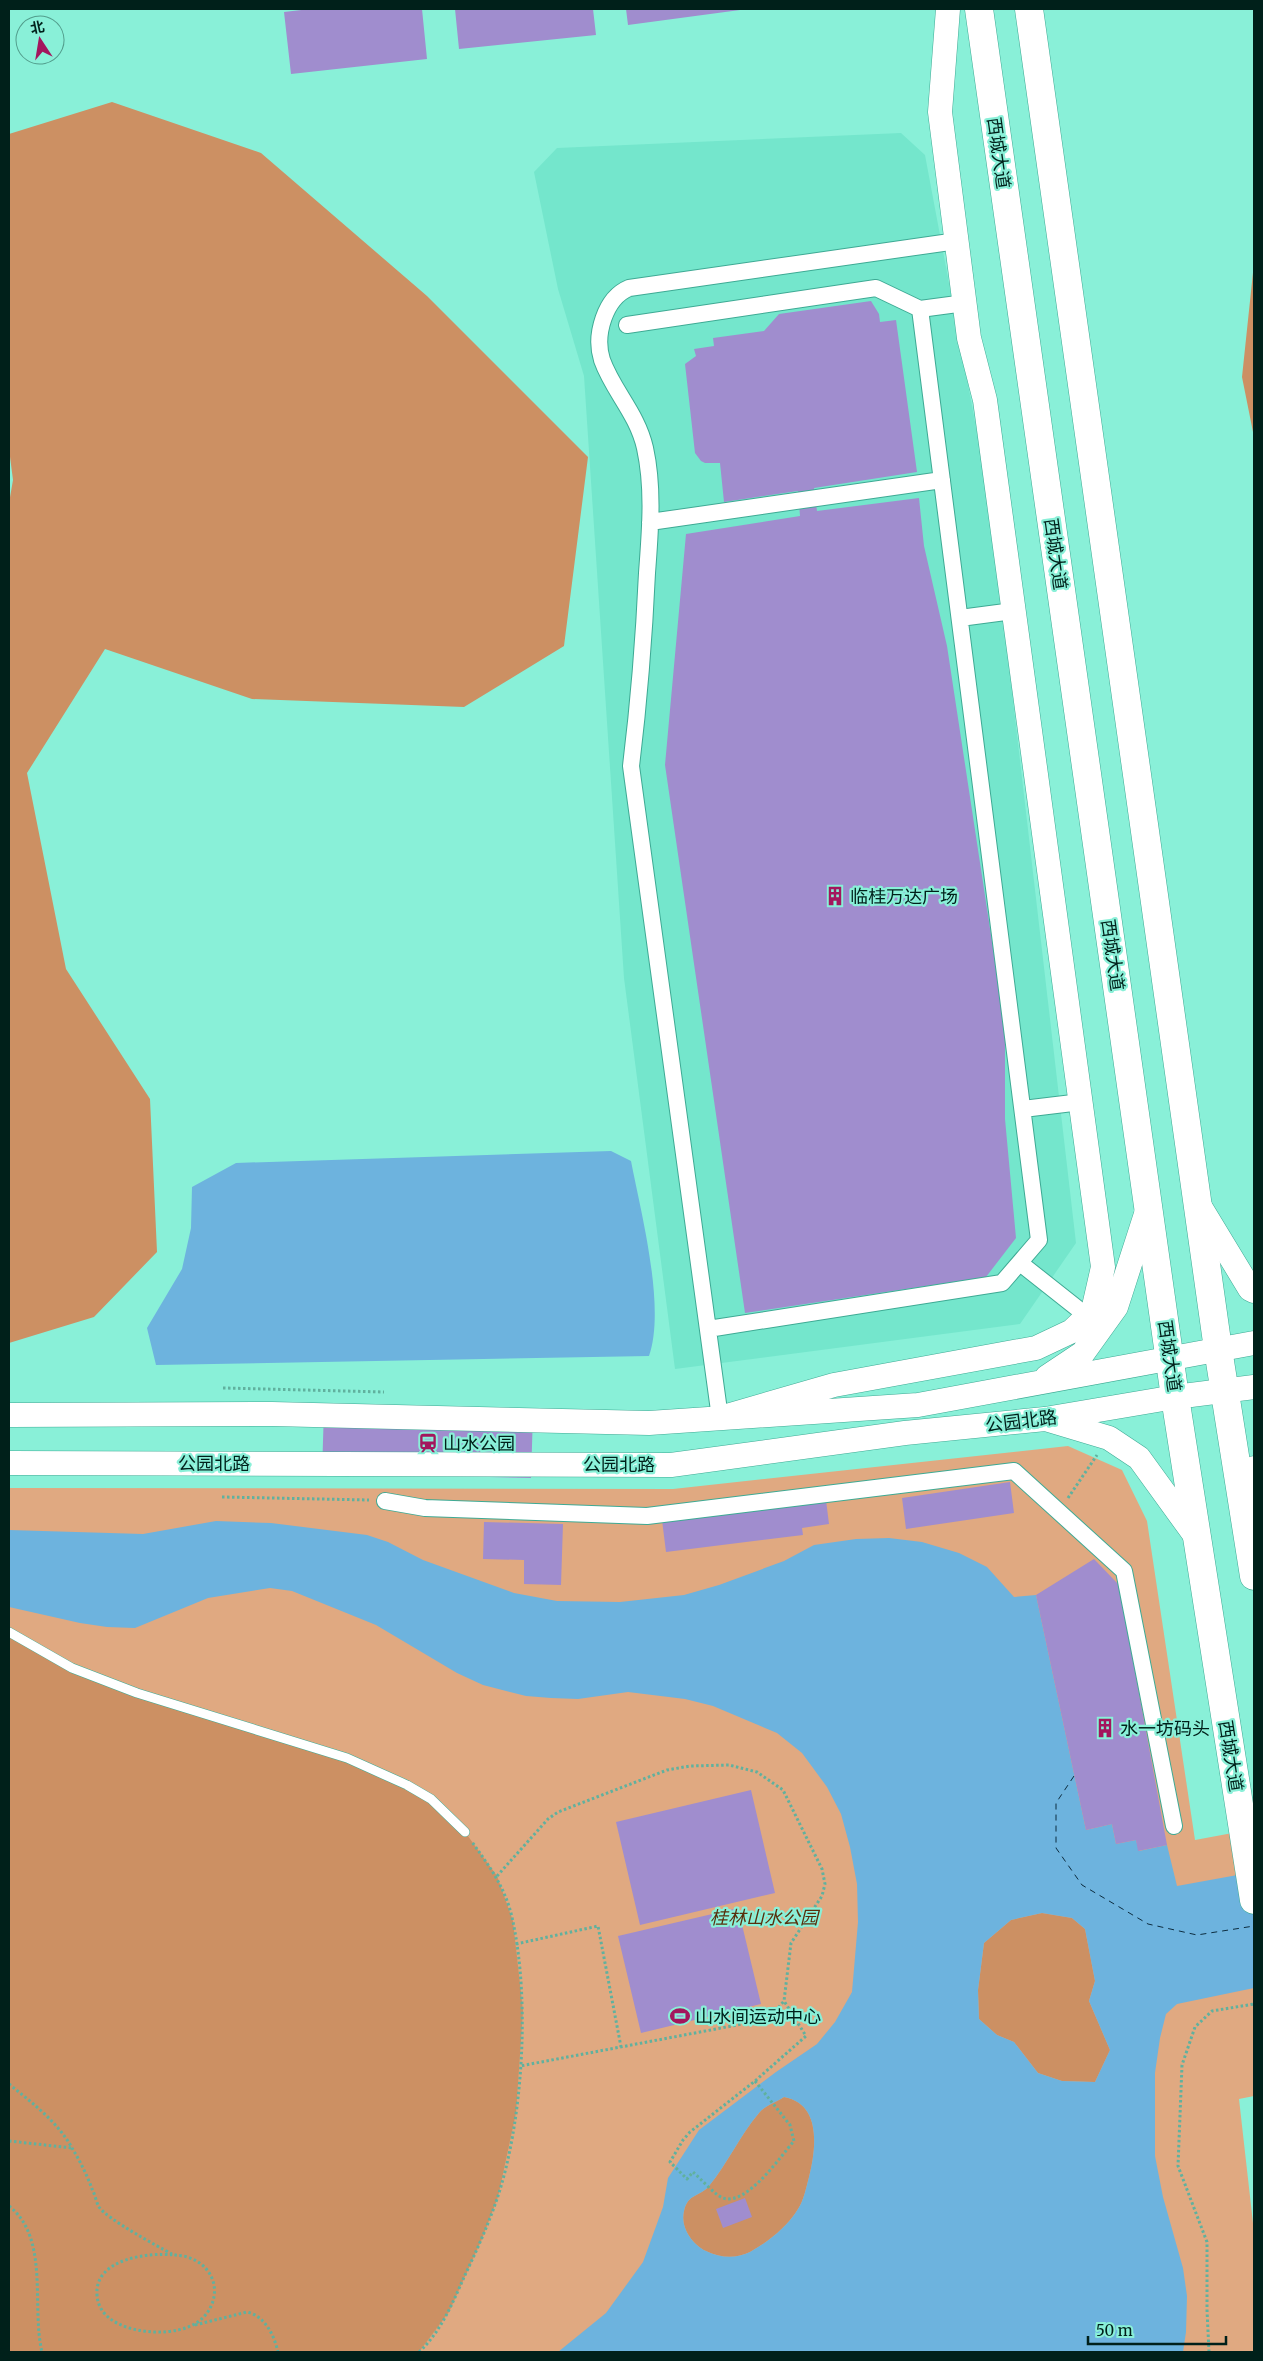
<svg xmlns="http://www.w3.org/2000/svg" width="1263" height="2361" font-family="Merriweather,'Noto Sans SC',serif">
	<rect width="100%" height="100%" fill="#89f0d8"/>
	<path fill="#74e6cc" d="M901,133L925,155L990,502L1076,1243L1020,1324L675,1369L624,978L584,376L558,289L534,172L557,148Z"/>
	<path fill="#e0a981" d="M1068,1446L1122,1470L1147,1521L1195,1840L1254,1829V2096L1239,2099L1254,2232V2352H9V1488L673,1489Z"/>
	<path fill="#cc9063" d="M112,102L261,153L427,296L588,457L564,646L464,707L252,699L105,649L27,773L66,969L150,1099L157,1252L94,1317L9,1343V503L13,480L9,449V134Z
		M1254,263V437L1242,377Z
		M9,1632L72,1668L302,1745L407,1785L465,1832L497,1876L513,1921L523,2011L516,2113L498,2197L482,2239L449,2312L419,2352H9Z
		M1042,1913L1072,1918L1085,1929L1095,1981L1089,2001L1110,2050L1095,2082L1062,2081L1038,2073L1014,2042L997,2035L979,2019L978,1990L984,1943L1011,1920Z
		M784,2097C822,2104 816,2149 809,2177C806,2188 804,2200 798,2209C787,2227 768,2242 750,2252C736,2259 720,2258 706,2251C692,2244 680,2227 684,2211C688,2193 700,2197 709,2186C728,2163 740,2135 759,2113C764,2106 777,2102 784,2097Z"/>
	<path fill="#6db3de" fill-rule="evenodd" d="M611,1151L631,1161C641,1213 666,1307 649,1356L156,1365L147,1328L182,1269L191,1228L192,1187L236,1163Z
		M216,1521L271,1523L367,1535L388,1542L423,1560L514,1593L557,1601L620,1602L684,1595L719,1585L784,1561L814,1545L856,1539L889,1538L922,1542L959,1553L987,1567L1014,1597L1036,1595L1086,1830L1112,1824L1116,1844L1136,1840L1139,1851L1167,1845L1177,1886L1254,1872V1988L1177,2004L1166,2014L1160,2038L1155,2073V2156L1163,2197L1183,2268L1187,2296L1186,2332L1183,2352H558L606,2313L643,2262L663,2207L668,2178L699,2130L776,2072L817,2044L835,2022L852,1992L858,1922L857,1884L850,1847L841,1814L827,1787L802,1753L777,1733L713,1706L685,1699L628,1692L578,1699L551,1698L526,1696L483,1685L457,1673L376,1625L292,1591L270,1588L208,1598L135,1628L107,1627L80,1623L9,1607V1530L143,1534ZM1042,1913L1072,1918L1085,1929L1095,1981L1089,2001L1110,2050L1095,2082L1062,2081L1038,2073L1014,2042L997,2035L979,2019L978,1990L984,1943L1011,1920ZM784,2097C822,2104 816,2149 809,2177C806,2188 804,2200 798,2209C787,2227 768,2242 750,2252C736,2259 720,2258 706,2251C692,2244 680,2227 684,2211C688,2193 700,2197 709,2186C728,2163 740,2135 759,2113C764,2106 777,2102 784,2097Z"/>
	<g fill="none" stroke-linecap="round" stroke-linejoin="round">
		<path stroke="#0d2d40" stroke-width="1" stroke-dasharray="6 5" stroke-linecap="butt" d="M1074,1776L1056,1803V1848L1082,1885L1148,1924L1197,1935L1254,1926"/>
	</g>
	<path fill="#a08dce" d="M310,9H422L427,59L291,74L284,12Z
		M455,9H593L596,35L459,49Z
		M626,9H740V10L628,25Z
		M871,301L879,314L880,322L896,320L917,472L814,488L817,511L919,498L924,546L947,646L1005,1027V1119L1016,1238L986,1277L745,1313L665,765L686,534L800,516L798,491L724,502L720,463H705L701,461L695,453L685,364L696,356L694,349L714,346L713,338L764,331L779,314Z
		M324,1409L533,1413L531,1478L322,1473Z
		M1010,1482L1014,1513L906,1529L902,1498Z
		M826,1500L829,1524L802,1528L803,1535L666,1552L662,1520Z
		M484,1522L563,1524L561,1585L524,1584V1560L483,1559Z
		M1094,1559L1119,1585L1167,1845L1138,1851L1136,1840L1116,1844L1112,1824L1086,1830L1036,1595Z
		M751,1790L775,1893L640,1925L616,1822Z
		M738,1908L761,2004L641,2033L618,1936Z
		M745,2198L752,2217L723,2228L716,2209Z"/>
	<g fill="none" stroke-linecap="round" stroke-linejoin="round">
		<defs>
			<path id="lane" d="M9,1632L72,1668L137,1693L347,1758L407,1785L431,1799L465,1832"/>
			<path id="street" d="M920,309L965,303
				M627,325L876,288L920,309L1039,1240L1002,1283L708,1329
				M650,522L942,480
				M960,618L1013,611
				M1023,1109L1081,1102
				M1020,1263L1087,1316
				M720,1418L631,766C639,701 644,638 647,573C650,532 654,489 645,448C637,413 613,391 602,360C594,335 605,298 629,288L957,241
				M385,1501L425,1508L647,1516L1014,1471L1124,1571L1174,1826"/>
			<path id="secondary" d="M1199,1205L1250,1289L1254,1291
				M1047,1377L1083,1353L1116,1307L1148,1208
				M9,1415L272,1414L649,1423L918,1405L1254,1343
				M720,1418L834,1385L1036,1348L1072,1331L1093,1311L1103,1267L985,400L969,338L940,112L948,9
				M1049,1420L1109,1438L1139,1458L1197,1538
				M9,1463L671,1465L905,1433L1045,1419L1175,1397L1254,1387
				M1249,1509L1254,1468"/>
			<path id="highway" d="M979,9L1175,1397L1254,1900
				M1029,9L1218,1349L1254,1576"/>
		</defs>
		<use href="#lane" stroke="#3eaa94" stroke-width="10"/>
		<use href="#street" stroke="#3eaa94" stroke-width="18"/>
		<use href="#secondary" stroke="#3eaa94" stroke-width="25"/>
		<use href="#highway" stroke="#3eaa94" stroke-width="29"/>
		<path stroke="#60b19e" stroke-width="3" stroke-dasharray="2.5 2.5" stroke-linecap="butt" d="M223,1388L384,1392
			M222,1497L369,1500
			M1068,1498L1097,1455
			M497,1876L548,1819L558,1812L667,1770L690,1766L729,1765L757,1772L783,1790L822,1869L825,1884L822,1896L791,1943L784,2001L774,2013L753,2022L520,2066
			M516,1944L598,1926L621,2047
			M755,2081L790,2125L794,2141C780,2157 747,2206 723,2198C716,2196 700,2178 693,2172L687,2179L670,2162L683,2140L690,2132L755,2081L806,2036L784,2001
			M9,2084C31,2102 58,2122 72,2148C80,2161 87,2175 92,2189C95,2194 96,2202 99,2207C107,2219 157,2246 172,2254C177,2256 182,2255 187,2257C208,2263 220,2283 212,2304C206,2319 193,2327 178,2330C153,2336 99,2330 97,2295C94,2259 148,2252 174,2255
			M9,2141L72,2148
			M9,2206C50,2238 31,2307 42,2352
			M195,2325L247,2312C265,2316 274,2335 278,2352
			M419,2352C441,2332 453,2302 465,2275C477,2250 488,2225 497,2199C523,2122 530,2001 513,1922C507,1890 490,1867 472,1842
			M1209,2352L1207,2310V2242L1178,2166L1182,2065L1195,2027L1212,2011L1254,2004"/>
		<use href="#lane" stroke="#fff" stroke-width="9"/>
		<use href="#street" stroke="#fff" stroke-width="16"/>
		<use href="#secondary" stroke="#fff" stroke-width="24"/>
		<use href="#highway" stroke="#fff" stroke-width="28"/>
	</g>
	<defs>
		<symbol id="building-bare" viewBox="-9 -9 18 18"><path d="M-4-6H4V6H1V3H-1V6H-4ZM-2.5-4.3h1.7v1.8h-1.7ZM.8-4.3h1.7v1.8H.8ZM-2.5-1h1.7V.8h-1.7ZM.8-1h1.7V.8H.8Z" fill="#a3165d" stroke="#89f0d8" stroke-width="2.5" paint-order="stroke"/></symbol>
		<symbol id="station-bare" viewBox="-9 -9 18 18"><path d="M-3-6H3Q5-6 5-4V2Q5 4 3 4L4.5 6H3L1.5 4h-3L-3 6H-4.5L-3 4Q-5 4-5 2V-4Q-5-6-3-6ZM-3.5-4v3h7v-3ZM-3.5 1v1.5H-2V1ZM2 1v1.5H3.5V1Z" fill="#a3165d" stroke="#89f0d8" stroke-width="2.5" paint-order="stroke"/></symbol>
		<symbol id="stadium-bare" viewBox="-9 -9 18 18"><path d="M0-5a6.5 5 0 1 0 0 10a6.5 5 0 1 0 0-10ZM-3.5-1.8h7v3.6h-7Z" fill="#a3165d" stroke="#89f0d8" stroke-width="2.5" paint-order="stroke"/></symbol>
	</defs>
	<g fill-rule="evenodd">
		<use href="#building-bare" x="821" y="882" width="28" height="28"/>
		<use href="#station-bare" x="414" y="1429" width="28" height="28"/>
		<use href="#building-bare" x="1091" y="1714" width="28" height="28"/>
		<use href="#stadium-bare" x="666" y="2002" width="28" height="28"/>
	</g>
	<g text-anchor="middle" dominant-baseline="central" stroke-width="4.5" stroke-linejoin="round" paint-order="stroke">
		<g font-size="18" fill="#00201a" stroke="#89f0d8">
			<text transform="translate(999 153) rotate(82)">西城大道</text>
			<text transform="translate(1056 554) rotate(82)">西城大道</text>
			<text transform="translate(1113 955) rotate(82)">西城大道</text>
			<text transform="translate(1170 1356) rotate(82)">西城大道</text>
			<text transform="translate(1021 1421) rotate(-7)">公园北路</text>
			<text x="214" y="1463">公园北路</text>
			<text x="619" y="1464">公园北路</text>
			<text transform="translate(1231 1756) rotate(81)">西城大道</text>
		</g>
		<g font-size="18" fill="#00201a" stroke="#89f0d8" text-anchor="start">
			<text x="850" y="896">临桂万达广场</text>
			<text x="443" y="1443">山水公园</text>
			<text x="1120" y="1728">水一坊码头</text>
			<text x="695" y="2016">山水间运动中心</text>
		</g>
		<g font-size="18" font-style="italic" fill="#582f0c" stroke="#89f0d8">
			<text x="764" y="1917">桂林山水公园</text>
		</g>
	</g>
	<rect width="1263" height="2361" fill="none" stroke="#00201a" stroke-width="20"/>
	<g transform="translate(40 40) rotate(348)"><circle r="24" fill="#89f0d8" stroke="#529d8c"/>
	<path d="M0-4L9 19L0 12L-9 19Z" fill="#a3165d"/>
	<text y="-8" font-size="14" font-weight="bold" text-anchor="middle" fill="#00201a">北</text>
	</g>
	<path d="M1088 2336v8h138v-8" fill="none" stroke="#00201a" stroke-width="2.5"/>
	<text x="1096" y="2336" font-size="15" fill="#00201a" stroke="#89f0d8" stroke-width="4" paint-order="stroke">50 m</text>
</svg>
